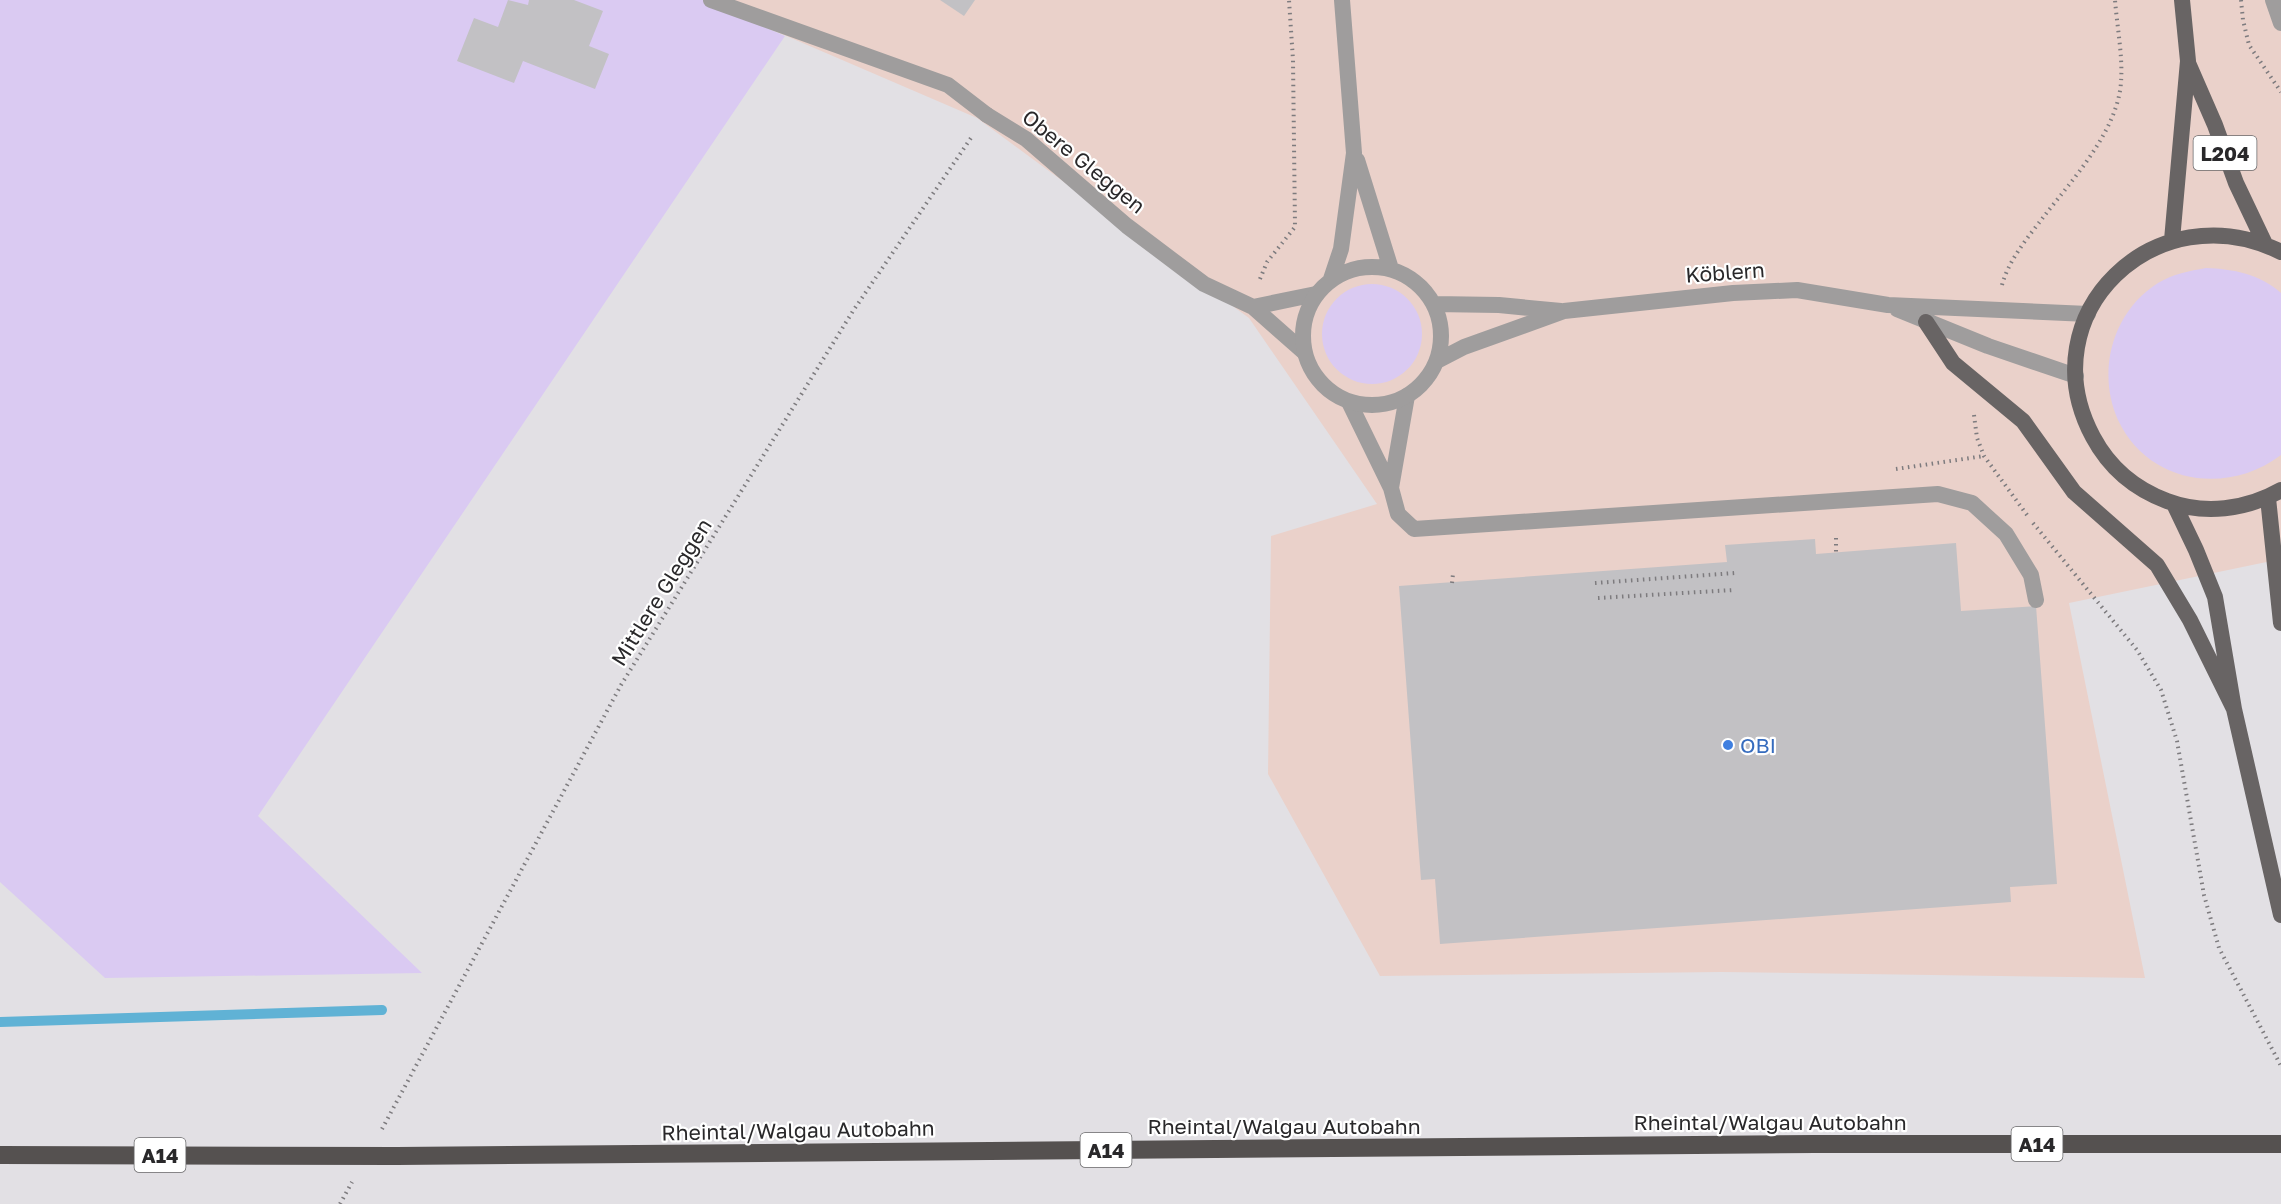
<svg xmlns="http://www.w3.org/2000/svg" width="2281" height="1204" font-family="'Golos Text',sans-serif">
	<rect width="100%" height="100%" fill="#e2e0e4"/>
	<path fill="#ead1ca" d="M703,0H2281V559L2069,603L2145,978L1721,972L1380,976L1268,774L1271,536L1377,504L1249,318L977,118Z"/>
	<path fill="#dacaf2" d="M0,0H703L785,36L258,816L422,973L105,978L0,882Z
		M2206,268C2233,269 2260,274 2281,293V455C2227,496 2148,484 2118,420C2096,371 2113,311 2158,283C2173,274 2189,271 2206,268Z
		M1322 334a50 50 0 1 1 100 0a50 50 0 1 1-100 0Z"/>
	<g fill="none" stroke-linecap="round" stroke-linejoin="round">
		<path stroke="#60b2d5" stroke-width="10" d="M0,1022L382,1010"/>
	</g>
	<path fill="#c2c1c4" d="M508,0L528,5L529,0H574L603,11L589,46L609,54L595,89L523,61L514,83L457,61L474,18L498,27Z
		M940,0H975L964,16Z
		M1815,539L1816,554L1956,543L1961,611L2036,606L2057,884L2010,887L2011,902L1440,944L1435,879L1421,880L1399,586L1727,562L1725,545Z"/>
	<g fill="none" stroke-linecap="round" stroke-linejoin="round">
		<path stroke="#7d7b7e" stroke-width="4" stroke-dasharray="1.5 4.5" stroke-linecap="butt" d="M2241,0L2243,20L2249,45L2281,92
			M1260,279L1267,262L1295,227L1293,60L1289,0
			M2002,285C2009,259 2029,236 2045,215C2073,179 2118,130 2121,82C2123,57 2117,26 2115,0
			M1974,415L1977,438L1984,456L2027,515
			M1896,469L1984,456
			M2033,523L2137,650L2161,690L2177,741L2204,895L2219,948L2281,1066
			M1836,538V552
			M1452,583L1453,574
			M1595,583L1735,573
			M1598,598L1734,590
			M382,1129L621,685L853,311L973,135
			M340,1204L352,1182"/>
		<path stroke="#9f9d9d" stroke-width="16" d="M711,0L948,85L987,115
			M2273,0L2281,23
			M1349,402L1391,488L1398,514L1414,529L1938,494L1972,503L2006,534L2031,575L2036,600
			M1391,488L1407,396"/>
		<path stroke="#9f9d9d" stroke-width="16" d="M987,115L1026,139L1127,226L1204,284L1253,307L1304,352
			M1253,307L1316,294"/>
		<path stroke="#9f9d9d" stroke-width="16" d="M1357,160L1391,269
			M1303 336a69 69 0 1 1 138 0a69 69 0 1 1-138 0Z
			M1331,279L1341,249L1354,153L1342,0
			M1434,304L1499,305L1561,311
			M1897,309L1988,346L2076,376
			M1437,361L1464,347L1564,311L1733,293L1797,290L1888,305L2088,314"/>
		<path stroke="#686464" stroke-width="16" d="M2188,63L2215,125L2236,183L2265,244
			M2172,240L2188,61L2182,0
			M2281,252C2156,190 2027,314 2093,437C2109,467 2135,489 2167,501C2204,515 2246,510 2281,490
			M1926,322L1953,363L2023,421L2074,492L2157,565L2190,620L2234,709
			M2268,498L2281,623
			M2174,504L2196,550L2215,597L2234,709L2281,915"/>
		<path stroke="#555150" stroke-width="18" d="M0,1155L397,1156L1815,1144H2281"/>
	</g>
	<circle fill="#3f7fe0" stroke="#fff" stroke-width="2" cx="1728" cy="745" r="6"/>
	<g text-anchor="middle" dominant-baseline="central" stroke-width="4.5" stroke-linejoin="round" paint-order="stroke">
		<g fill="#fff" stroke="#69686a" stroke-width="1.5">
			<rect x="2193.5" y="136" width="63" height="34" rx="4.5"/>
			<rect x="2011.5" y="1127" width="51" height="34" rx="4.5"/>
			<rect x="1080.5" y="1133" width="51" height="34" rx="4.5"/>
			<rect x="134.5" y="1138" width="51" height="34" rx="4.5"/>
		</g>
		<g font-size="20" font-weight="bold" fill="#29282a">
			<text x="2225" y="153">L204</text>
			<text x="2037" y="1144">A14</text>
			<text x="1106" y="1150">A14</text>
			<text x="160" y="1155">A14</text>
		</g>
		<g font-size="21" fill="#29282a" stroke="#fff">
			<text transform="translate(1084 161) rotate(39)">Obere Gleggen</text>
			<text transform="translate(1725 272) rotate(-4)">Köblern</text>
			<text transform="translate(661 592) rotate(-58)">Mittlere Gleggen</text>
			<text x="1770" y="1122">Rheintal/Walgau Autobahn</text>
			<text x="1284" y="1126">Rheintal/Walgau Autobahn</text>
			<text transform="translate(798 1130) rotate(-1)">Rheintal/Walgau Autobahn</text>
		</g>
		<g font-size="21" fill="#366cbe" stroke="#fff" text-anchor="start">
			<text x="1740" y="745">OBI</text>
		</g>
	</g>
</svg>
